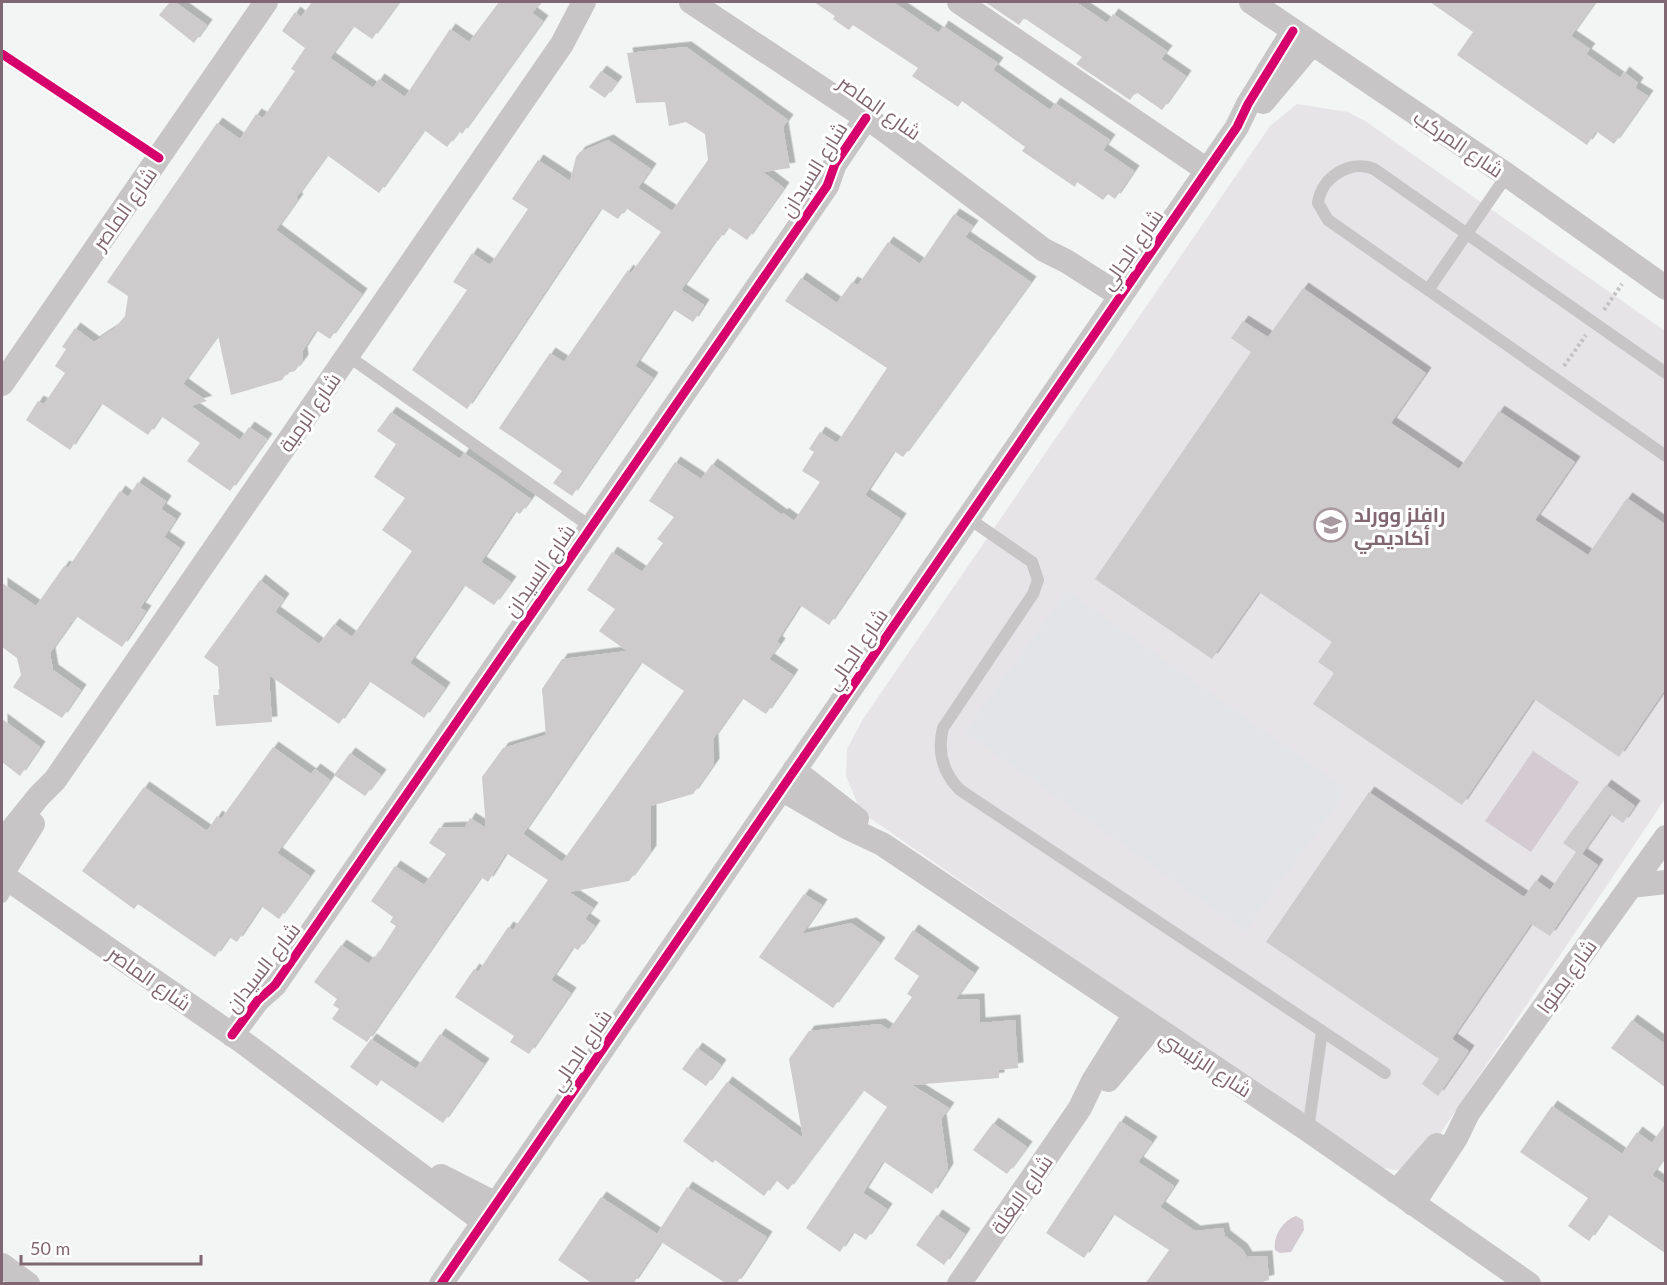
<svg xmlns="http://www.w3.org/2000/svg" width="1667" height="1285" font-family="Lato,Cairo,sans-serif">
	<defs>
		<filter id="shadow"><feDropShadow dx="5.5" dy="-5.5" stdDeviation="0" flood-color="#0004"/></filter>
	</defs>
	<rect width="100%" height="100%" fill="#f3f4f4"/>
	<path fill="#e6e4e6" d="M1297,104L1348,112L1365,121L1665,331V799L1427,1153L1409,1168L1395,1170L1377,1167L861,812L846,776L847,749L863,719L1270,126Z"/>
	<path fill="#e2e4e7" d="M1067,591L1347,790L1245,931L965,732Z"/>
	<path fill="#d4cad1" d="M1533,751L1579,782L1531,852L1485,821Z
		M1296,1216L1303,1220L1304,1230L1291,1252L1280,1253L1275,1250C1273,1236 1282,1221 1296,1216Z"/>
	<path fill="#cdcbcc" fill-rule="evenodd" filter="url(#shadow)" d="M170,2H175L207,25L194,43L159,15Z
		M312,2H399L372,39L353,26L330,58L373,88L379,79L405,97L450,29L469,42L499,2H541L532,13L543,21L462,134L459,131L447,147L424,130L379,193L327,155L296,198L298,199L276,230L362,294L330,339L316,330L302,352L303,360L295,371L287,373L282,380L231,395L218,335L183,384L207,401L191,406L240,440L249,427L267,439L230,491L187,461L200,443L161,416L148,435L101,403L70,450L26,420L38,401L44,404L65,373L55,366L66,349L62,347L75,328L94,342L115,328L125,316L128,296L107,282L217,123L240,139L256,114L263,118L295,71L291,69L305,48L282,31L295,12L301,17Z
		M814,2H893L939,33L943,26L998,63L993,70L1050,110L1055,103L1110,140L1103,150L1134,171L1115,199L1108,194L1103,200L1077,182L1075,187L1022,151L1025,147L962,101L958,107L912,76L918,68L853,25L849,30L833,19L835,16Z
		M985,2H1076L1107,23L1113,14L1167,51L1161,59L1186,76L1162,110L1136,92L1130,100L1076,64L1082,57L1024,18L1019,25Z
		M1430,2H1595L1571,36L1590,49L1586,54L1620,78L1624,72L1638,83L1635,88L1648,96L1614,144L1596,131L1587,145L1457,55L1473,32Z
		M686,47L788,120L783,127L790,168L763,172L784,188L747,240L728,227L718,241L716,240L681,290L704,305L693,322L673,309L635,366L653,378L572,496L553,483L562,471L499,428L550,353L564,362L628,270L631,273L661,232L626,208L618,219L601,208L467,409L412,370L467,290L453,282L472,253L490,265L528,209L512,199L538,160L570,181L576,157L580,152L608,140L651,169L638,188L672,211L708,160L705,134L686,122L669,126L665,102L636,103L627,53Z
		M601,71L617,82L605,98L589,87Z
		M954,214L973,226L965,237L1031,282L903,457L894,451L865,495L901,519L829,625L800,605L777,641L780,644L769,659L793,675L766,714L742,698L713,739L714,764L693,794L651,806V851L629,881L569,892L593,908L585,919L595,926L578,950L573,947L551,980L571,993L529,1054L510,1042L514,1036L455,997L474,969L478,972L508,927L513,930L548,880L506,853L488,882L481,877L367,1042L332,1019L339,1009L333,1005L337,999L314,982L341,945L369,964L374,956L376,957L396,926L390,922L393,917L371,901L395,866L424,885L446,854L429,843L439,828L465,827L470,818L486,828L482,777L503,748L546,735L542,689L562,659L627,651L599,631L615,609L587,590L612,552L642,572L663,543L657,539L674,517L649,501L675,462L701,479L712,464L782,515L783,513L794,521L820,482L802,471L814,452L809,449L820,432L837,443L887,368L785,301L801,278L837,303L852,282L858,285L888,242L920,264ZM641,662L684,691L562,862L523,834Z
		M1303,288L1426,373L1391,423L1459,469L1499,411L1575,462L1535,520L1588,555L1627,498L1665,524V690L1619,757L1534,699L1462,805L1313,704L1334,673L1318,662L1332,642L1259,592L1212,659L1095,579L1251,352L1231,338L1243,321L1268,337Z
		M391,412L460,459L464,453L531,499L520,514L515,511L481,562L511,582L494,605L464,585L410,663L445,688L424,718L369,681L339,724L269,675L272,722L216,726L213,695H220L218,667L204,657L260,580L284,599L275,612L319,644L334,624L352,637L412,551L382,530L405,498L374,477L396,444L377,431Z
		M138,482L166,501L161,509L176,519L164,537L180,548L140,608L146,611L122,647L76,616L50,653L53,670L81,690L62,718L13,687L21,675L17,658L2,647V583L36,606L64,566L68,568L120,491L128,497Z
		M2,719L40,747L20,776L2,762Z
		M273,747L311,774L315,769L330,780L277,853L310,876L279,919L261,906L237,942L229,937L215,957L138,904L134,909L82,871L144,787L207,831L217,816L221,819Z
		M350,753L381,775L365,796L334,775Z
		M1606,785L1635,806L1623,823L1610,814L1582,854L1598,865L1550,936L1531,924L1452,1039L1469,1051L1438,1096L1422,1084L1439,1059L1266,942L1369,792L1524,897L1536,880L1550,890L1576,852L1563,843Z
		M804,894L822,905L802,934L851,923L880,943L833,1008L759,957Z
		M913,930L974,973L955,1000L979,999L980,1023L1015,1020L1018,1068L999,1070V1078L912,1085L949,1108L941,1119L948,1169L932,1194L883,1161L863,1193L887,1209L866,1240L853,1232L840,1252L806,1228L887,1107L863,1090L788,1190L776,1180L764,1196L715,1160L713,1163L683,1141L727,1082L803,1138L789,1059L809,1031L880,1024L889,1030L912,997L907,994L919,976L894,959Z
		M1632,1020L1665,1044V1087L1611,1048Z
		M440,1034L484,1064L443,1123L381,1080L377,1086L350,1067L371,1039L416,1069Z
		M697,1048L721,1065L706,1086L682,1069Z
		M1552,1106L1622,1154L1637,1132L1652,1143L1665,1124V1157L1652,1175L1665,1184V1253L1608,1214L1589,1241L1568,1226L1588,1198L1520,1152Z
		M1120,1121L1152,1142L1138,1162L1174,1186L1160,1207L1195,1231L1223,1228L1225,1236L1242,1249L1247,1257L1267,1256L1269,1280L1255,1284H1145L1169,1250L1113,1214L1084,1258L1046,1233Z
		M993,1123L1027,1147L1007,1174L973,1150Z
		M687,1187L767,1237L736,1284H727L661,1242L633,1284H593L558,1260L601,1197L657,1234Z
		M937,1215L965,1234L944,1265L916,1245Z"/>
	<g fill="none" stroke-linecap="round" stroke-linejoin="round">
		<path stroke="#c4c2c4" stroke-width="4" stroke-dasharray="3 3" stroke-linecap="butt" d="M1604,310L1622,284
			M1564,366L1586,335"/>
		<path stroke="#c7c5c6" stroke-width="12" d="M1428,290L1507,175
			M348,356L591,527
			M1666,373L1374,169C1351,159 1321,177 1318,203L1328,220L1666,456
			M968,518L1032,562L1038,580L1033,594L943,728C937,752 942,772 960,790L1385,1073
			M2,897L11,882
			M1308,1130L1322,1031"/>
		<path stroke="#c7c5c6" stroke-width="24" d="M691,2L880,127L1044,250L1066,261L1121,296
			M959,2L1207,170
			M1251,2L1507,175L1666,288
			M1263,102L1312,44
			M2,384L266,2
			M794,770L857,819
			M781,789L848,828L882,844L1308,1130L1529,1284
			M2,842L39,796L55,780L562,44L584,2
			M2,874L33,824
			M2,875L244,1043L484,1222
			M1631,886L1666,882
			M232,1035L258,1000L275,985L827,186L835,164L866,118
			M1108,1080L1152,1027
			M441,1176L496,1204
			M1396,1192L1437,1145
			M1413,1204L1456,1138L1468,1113L1666,837
			M2,1265L28,1284
			M441,1284L1237,127L1248,104L1293,31
			M959,1284L1080,1108L1093,1081L1135,1014"/>
		<defs>
			<path id="cycleway" d="M2,54L159,158
				M232,1035L258,1000L275,985L827,186L835,164L866,118
				M441,1284L1237,127L1248,104L1293,31"/>
		</defs>
		<use href="#cycleway" stroke="#fff" stroke-width="13"/>
		<use href="#cycleway" stroke="#d6006c" stroke-width="9"/>
	</g>
	<defs>
		<symbol id="school-ring" viewBox="-11 -11 22 22"><circle r="9.5" fill="#fff" stroke="#a898a0" stroke-width="1.5"/><path d="M0-5L7-2L0 1L-7-2ZM-4 1L0 2.5L4 1V4Q0 6-4 4Z" fill="#a898a0"/></symbol>
	</defs>
	<g fill-rule="evenodd">
		<use href="#school-ring" x="1312" y="506" width="38" height="38"/>
	</g>
	<g text-anchor="middle" dominant-baseline="central" stroke-width="6" stroke-linejoin="round" paint-order="stroke">
		<g font-size="20" fill="#806772" stroke="#fff">
			<text transform="translate(880 107) rotate(35)">شارع الماصر</text>
			<text transform="translate(1459 143) rotate(34)">شارع المركب</text>
			<text transform="translate(813 169) rotate(-58)">شارع السيدان</text>
			<text transform="translate(124 208) rotate(-55)">شارع الماصر</text>
			<text transform="translate(1131 249) rotate(-55)">شارع الجالي</text>
			<text transform="translate(309 412) rotate(-55)">شارع الرمية</text>
			<text transform="translate(539 570) rotate(-55)">شارع السيدان</text>
			<text transform="translate(856 649) rotate(-56)">شارع الجالي</text>
			<text transform="translate(262 967) rotate(-52)">شارع السيدان</text>
			<text transform="translate(1566 976) rotate(-54)">شارع يمتوا</text>
			<text transform="translate(150 978) rotate(35)">شارع الماصر</text>
			<text transform="translate(580 1050) rotate(-56)">شارع الجالي</text>
			<text transform="translate(1206 1063) rotate(33)">شارع الرئيسي</text>
			<text transform="translate(1021 1194) rotate(-55)">شارع البغلة</text>
		</g>
		<g font-size="20" font-weight="bold" fill="#806772" stroke="#fff" text-anchor="start">
			<text x="1354" y="514">رافلز وورلد<tspan x="1354" dy="23">أكاديمي</tspan></text>
		</g>
	</g>
	<rect width="1667" height="1285" fill="none" stroke="#806772" stroke-width="6"/>
	<path d="M21 1255v9h180v-9" fill="none" stroke="#806772" stroke-width="3"/>
	<text x="30" y="1255" font-size="18" fill="#806772" stroke="#ffffff" stroke-width="4.5" paint-order="stroke">50 m</text>
</svg>
